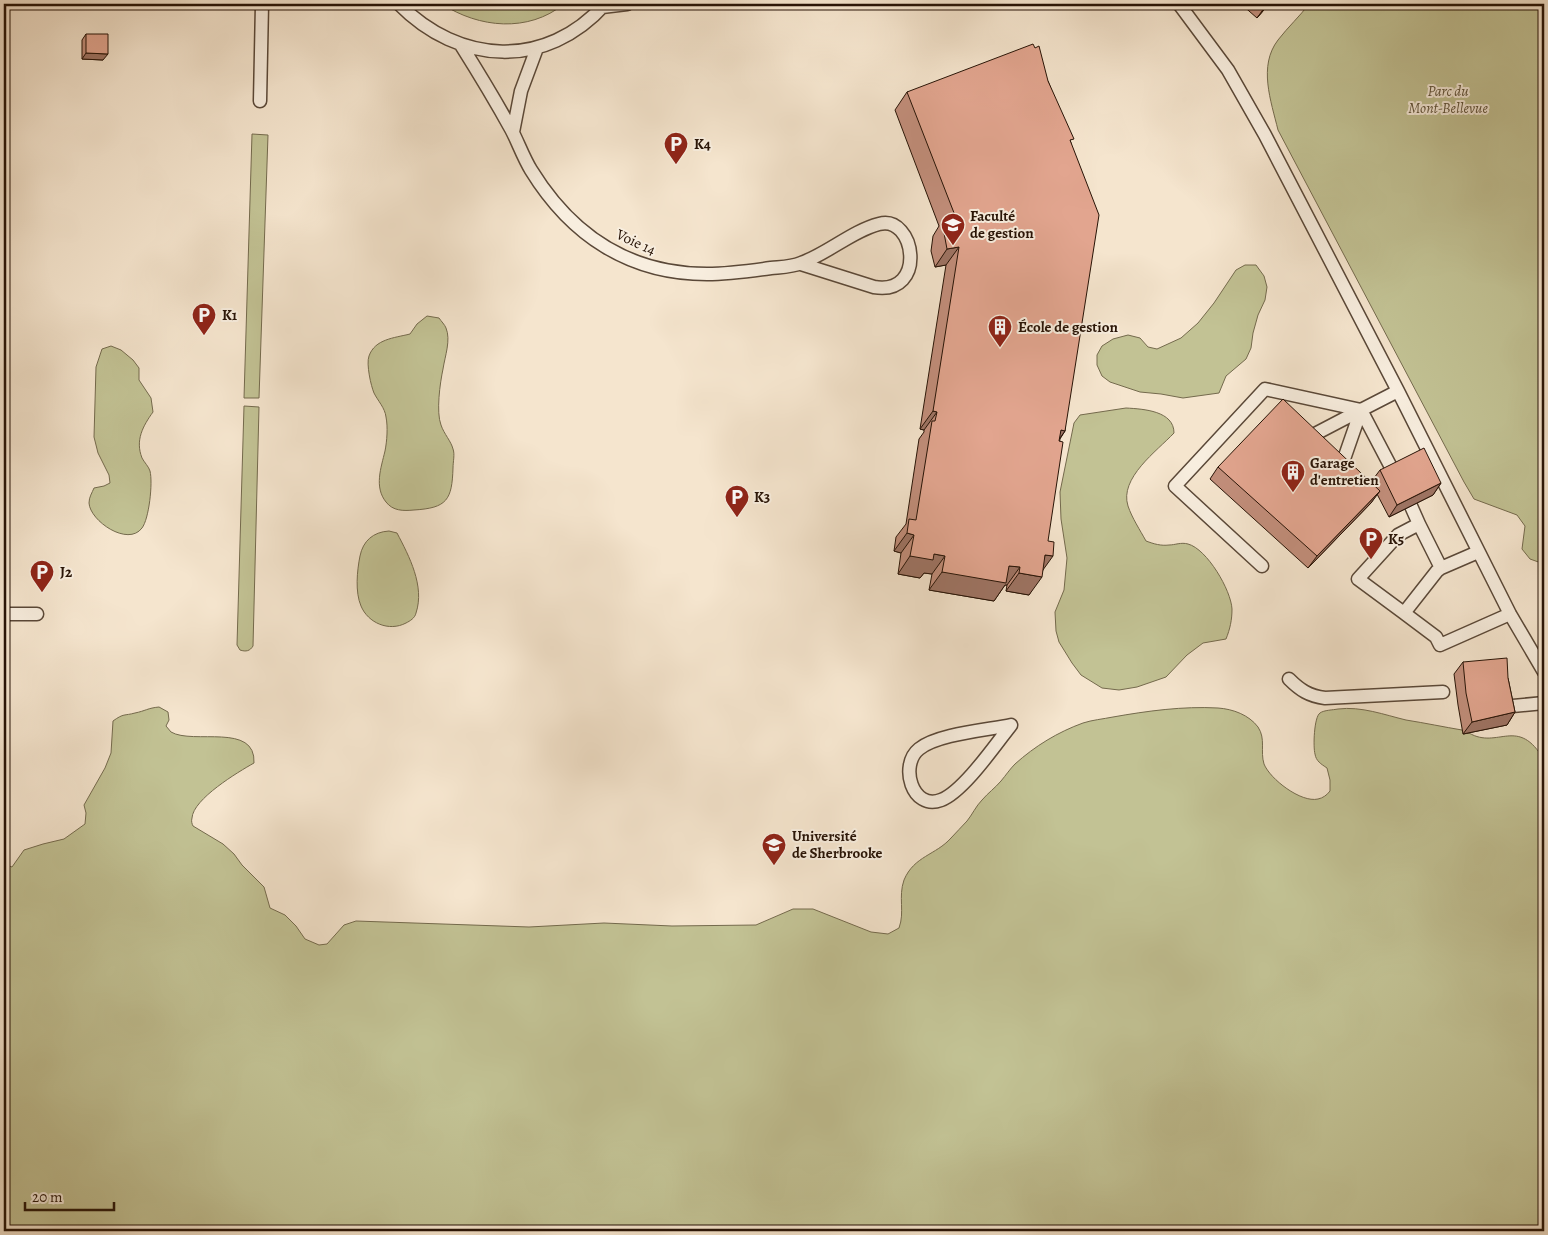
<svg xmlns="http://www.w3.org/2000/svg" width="1548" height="1235" font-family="Alegreya,serif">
	<rect width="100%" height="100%" fill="#f5e5ce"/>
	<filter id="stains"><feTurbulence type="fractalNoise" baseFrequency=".004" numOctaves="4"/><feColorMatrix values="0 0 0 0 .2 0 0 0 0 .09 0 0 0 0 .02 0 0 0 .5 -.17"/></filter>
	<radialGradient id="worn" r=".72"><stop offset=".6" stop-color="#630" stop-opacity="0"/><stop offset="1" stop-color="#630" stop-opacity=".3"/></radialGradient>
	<path fill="#c2c294" stroke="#746a4d" d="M442,4H564C528,33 479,28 442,4Z
		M1309,4H1544V564L1530,559L1522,549L1525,526L1517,515L1474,499L1464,482L1278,130C1271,101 1258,66 1278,40C1288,27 1300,16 1309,4Z
		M252,134L268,135L259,398H244Z
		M1245,265H1256L1264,276L1267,287L1265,300L1258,315L1253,333L1251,348L1246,359L1226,376L1219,393L1183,398L1161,394L1140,392L1110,382L1102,376L1097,365V355L1102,346L1113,339L1128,335L1140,338L1148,347L1157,349L1181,338L1198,323L1214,303L1236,270Z
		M427,316L439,318C441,321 445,325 446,328C451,340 445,356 443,369C440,383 436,412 441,425C444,434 451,441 453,449C455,454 453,462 453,468C452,500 447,508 414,510C403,511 393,511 386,502C374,487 381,468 385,451C387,441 388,427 386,417C385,408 378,401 374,393C371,386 366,364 369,356C375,339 394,338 410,334L417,324Z
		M111,346L121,350L133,360L139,368V380L151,398L153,412C143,426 135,440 142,458C144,462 149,467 150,471C153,483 149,519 142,528C128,547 90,521 89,503C89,497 92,493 94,488L104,486L110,483L109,475L98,453L94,437L96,367L102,349Z
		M244,406L259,407L253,646C250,651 246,652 240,650L237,645Z
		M1126,408C1144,409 1174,411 1174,433C1157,451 1119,478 1128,506C1132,518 1140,530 1146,541C1154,544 1161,546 1169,545C1175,545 1181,542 1188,544C1207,549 1231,590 1232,609C1232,620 1230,629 1226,639L1203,643L1187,655L1166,677L1137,687L1119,690L1102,688L1081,675L1072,663L1059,642L1056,631L1055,612L1064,590L1067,558L1061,519L1060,492L1074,423L1080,415Z
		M389,531L397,533C409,556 425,586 416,613C415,618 410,621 406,623C389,632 368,623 361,606C355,592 357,571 360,556C363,541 373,532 389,531Z
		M159,707L168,712L169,720L166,726C168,728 169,730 171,732C193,745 256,722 254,763C238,772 193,799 192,818C191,821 192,824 193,826L223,844L234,854L242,865L264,887L270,908L285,915L296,926L305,939L319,945L327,944L344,925L356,921L529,927L604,923L672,926L756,925L793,909H813L871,932L888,934L899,928C905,912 898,897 904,880C914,856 936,855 951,838C956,832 962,827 967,821C972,815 976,806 982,800C988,793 995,788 1001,781C1006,775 1010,769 1015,764C1035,746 1058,732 1083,723C1092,720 1103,719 1113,717C1147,711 1183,706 1218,708C1233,709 1249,715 1258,727C1266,739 1260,751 1264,764C1270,779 1301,803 1318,799C1323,798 1327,795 1330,791V780L1327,768C1321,764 1316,761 1315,754C1313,747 1314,717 1320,713C1324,710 1333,710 1338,709C1361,706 1385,715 1406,720C1425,723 1444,727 1462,730L1464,734L1469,733C1498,750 1518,715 1544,760V1231H4V864L12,867L24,850L43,844L64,839L85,824L86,813L84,805L105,768L111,753L113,721C124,713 124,716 135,713C145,711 148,708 159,707Z"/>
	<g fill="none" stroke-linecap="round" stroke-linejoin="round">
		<defs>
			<path id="lane" d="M399,4C459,65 546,70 605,4
				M1179,4L1228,70L1265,135L1398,391L1510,614L1544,672
				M602,7L627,4
				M461,45C478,72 495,100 511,129C518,142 523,157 531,170C571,235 629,274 707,274C729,274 750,271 771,268C781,267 792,267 801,263C827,254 852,231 879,224C915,214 928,296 874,287L801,264
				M260,101L262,4
				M513,132L521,91L537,48
				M1307,443L1317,433L1361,410
				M1335,468L1344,459L1361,410
				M1393,471L1361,410L1398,391
				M1411,506L1419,524
				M1262,566L1175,486L1265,389L1361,410
				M1441,568L1419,524L1398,535L1358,579L1404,613L1437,571L1441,568L1478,552
				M1404,613L1436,637L1440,645L1510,614
				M4,614H37
				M1289,679C1300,690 1309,696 1325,698L1443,692
				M1502,707L1544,703
				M1011,725C996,744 963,792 941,800C912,811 899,765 919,749C937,734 987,730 1011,725Z"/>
		</defs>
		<use href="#lane" stroke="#5a4838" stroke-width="15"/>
		<use href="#lane" stroke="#f8eedf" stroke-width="12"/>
	</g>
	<path fill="#c28e7b" stroke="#271306" d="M1241,4H1269L1257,18Z
		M86,34L103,60L82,59V40Z
		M1048,81L1071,143L1065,431L1060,439L1043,570L1029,595L1006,591L1007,585H1005L994,601L929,590L932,574L924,573L920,578L898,574L901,553L894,551L896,537L906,524L919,439L924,432V430L920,429L946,265L935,267L931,251L933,236L939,226L895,110L907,92Z
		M1218,467L1372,483L1371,482L1380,470L1441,483L1433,495L1389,517L1377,494L1371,503L1308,568L1210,479Z
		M1463,662L1508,678L1515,712L1507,725L1463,734L1458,705L1454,674Z"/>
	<path fill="#9e7464" stroke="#271306" d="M1267,4H1269L1257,18Z
		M86,53L108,54L103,60L82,59Z
		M959,247L946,265L935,267L947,249Z
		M933,411L937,412L924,430L920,429Z
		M1061,430L1065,431L1052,449Z
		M1441,483L1433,495L1389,517L1397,505Z
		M1380,491L1371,503L1308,568L1317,556Z
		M907,533L914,535L901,553L894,551Z
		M934,554L945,556L932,574L924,573L920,578L898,574L910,556Z
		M1045,555L1053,556L1040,574Z
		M1009,566L1020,567L1007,585H1005L994,601L929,590L942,572Z
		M1019,573L1042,577L1029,595L1006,591Z
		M1515,712L1507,725L1463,734L1472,722Z"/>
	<path fill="#e2a58f" stroke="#271306" d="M86,34H108V54L86,53Z
		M1033,44L1035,48L1039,46L1048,81L1074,139L1070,140L1099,215L1065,431L1061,430L1059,441L1063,442L1048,541L1054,542L1053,556L1045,555L1042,577L1019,573L1020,567L1009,566L1006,583L942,572L945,556L934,554L933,560L910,556L914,535L907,533L909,519L916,520L932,421H935L937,412L933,411L959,247L947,249L944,233L945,218H956L907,92Z
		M1283,399L1380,491L1317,556L1218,467Z
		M1424,448L1441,483L1397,505L1380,470Z
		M1507,658L1508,678L1515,712L1472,722L1466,693L1463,662Z"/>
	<defs>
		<symbol id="parking-pin" viewBox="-11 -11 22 30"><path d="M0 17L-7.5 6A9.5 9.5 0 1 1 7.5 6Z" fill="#8f2418" stroke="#f8eedf"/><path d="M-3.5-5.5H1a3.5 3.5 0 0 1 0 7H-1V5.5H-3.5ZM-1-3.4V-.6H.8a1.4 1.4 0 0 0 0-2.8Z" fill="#fff"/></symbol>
		<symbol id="university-pin" viewBox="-11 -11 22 30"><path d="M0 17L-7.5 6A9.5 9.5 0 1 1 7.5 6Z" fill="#8f2418" stroke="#f8eedf"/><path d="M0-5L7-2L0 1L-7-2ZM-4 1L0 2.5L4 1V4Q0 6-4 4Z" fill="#fff"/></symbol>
		<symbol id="building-pin" viewBox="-11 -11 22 30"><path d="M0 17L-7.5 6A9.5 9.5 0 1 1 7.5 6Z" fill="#8f2418" stroke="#f8eedf"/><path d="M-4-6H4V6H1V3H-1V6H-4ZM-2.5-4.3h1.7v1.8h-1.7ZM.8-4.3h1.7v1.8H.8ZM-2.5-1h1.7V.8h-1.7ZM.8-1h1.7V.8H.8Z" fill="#fff"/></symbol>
	</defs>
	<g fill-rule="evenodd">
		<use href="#parking-pin" x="662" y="130" width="28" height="38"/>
		<use href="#university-pin" x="939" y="211" width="28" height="38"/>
		<use href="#parking-pin" x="190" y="301" width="28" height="38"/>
		<use href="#building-pin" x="986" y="313" width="28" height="38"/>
		<use href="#building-pin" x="1279" y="458" width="28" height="38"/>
		<use href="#parking-pin" x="723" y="483" width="28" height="38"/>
		<use href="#parking-pin" x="1357" y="525" width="28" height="38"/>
		<use href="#parking-pin" x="28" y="558" width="28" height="38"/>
		<use href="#university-pin" x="760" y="831" width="28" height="38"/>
	</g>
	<g text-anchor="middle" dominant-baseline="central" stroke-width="4" stroke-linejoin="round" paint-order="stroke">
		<g font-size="15" font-style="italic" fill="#5d5038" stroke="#f8eedf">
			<text x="1448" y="91">Parc du<tspan x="1448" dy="17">Mont-Bellevue</tspan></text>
		</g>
		<g font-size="15" font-weight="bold" fill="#271306" stroke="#f8eedf" text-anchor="start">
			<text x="694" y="144">K4</text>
			<text x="970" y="216">Faculté<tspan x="970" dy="17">de gestion</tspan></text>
			<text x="222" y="315">K1</text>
			<text x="1018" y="327">École de gestion</text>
			<text x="1310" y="463">Garage<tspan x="1310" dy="17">d'entretien</tspan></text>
			<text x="754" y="497">K3</text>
			<text x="1388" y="539">K5</text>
			<text x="60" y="572">J2</text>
			<text x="792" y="836">Université<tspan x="792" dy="17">de Sherbrooke</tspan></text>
		</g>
		<g font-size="15" fill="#271306" stroke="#f8eedf">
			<text transform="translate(636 242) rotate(25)">Voie 14</text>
		</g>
	</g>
	<rect width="1548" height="1235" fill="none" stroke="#f5e5ce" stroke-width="20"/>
	<rect x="5" y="5" width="1538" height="1225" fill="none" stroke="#271306" stroke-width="2.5"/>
	<rect x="10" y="10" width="1528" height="1215" fill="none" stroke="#271306"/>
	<path d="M25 1202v8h89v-8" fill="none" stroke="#271306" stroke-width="2.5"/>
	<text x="32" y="1202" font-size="15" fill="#271306" stroke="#f8eedf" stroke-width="4" paint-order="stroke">20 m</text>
	<rect width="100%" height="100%" filter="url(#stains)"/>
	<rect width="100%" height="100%" fill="url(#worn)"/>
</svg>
